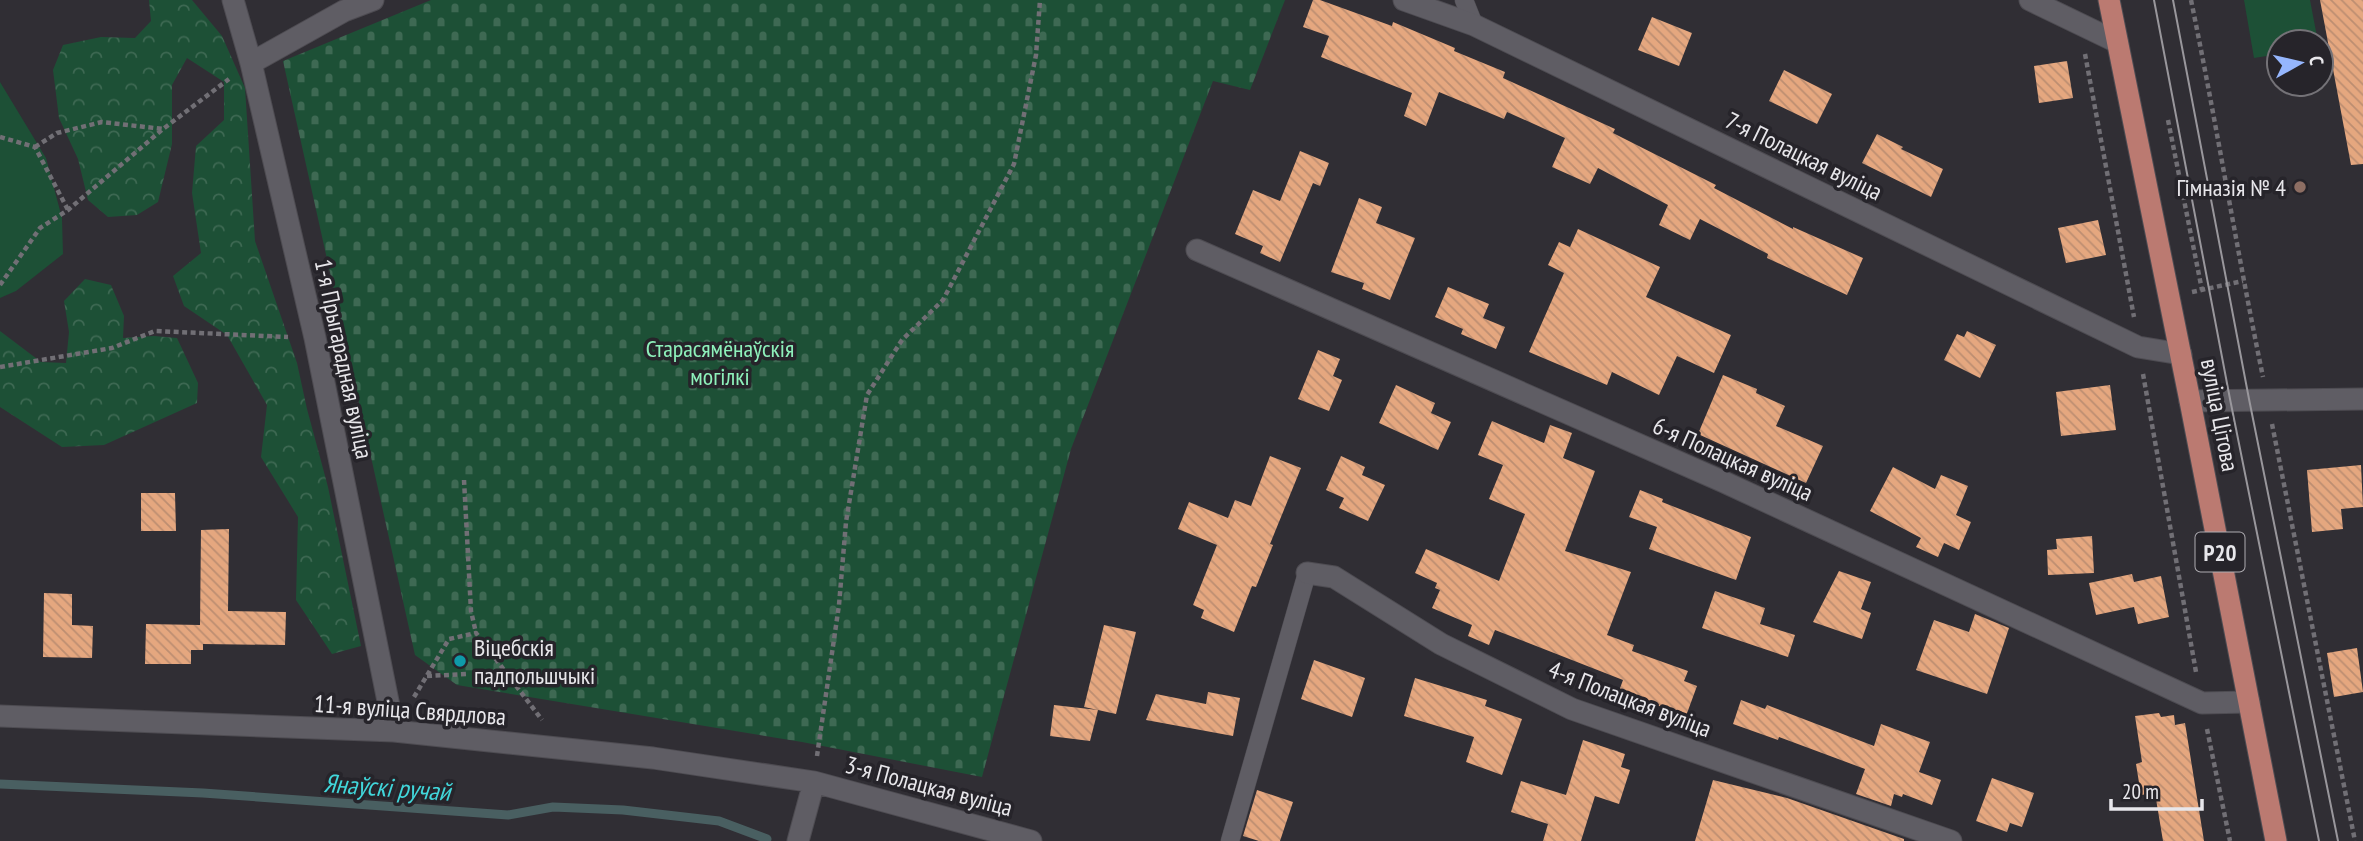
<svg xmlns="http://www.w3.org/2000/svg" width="2363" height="841" font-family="'PT Sans Narrow',sans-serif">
	<defs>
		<pattern id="forest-crowns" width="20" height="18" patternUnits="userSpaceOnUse" patternTransform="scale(1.75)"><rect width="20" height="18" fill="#1d5036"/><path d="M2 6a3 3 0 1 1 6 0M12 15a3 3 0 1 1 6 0" fill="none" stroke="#3e6953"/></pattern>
		<pattern id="cemetery-stones" width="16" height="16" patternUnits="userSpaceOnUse" patternTransform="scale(1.75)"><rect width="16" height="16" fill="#1d5036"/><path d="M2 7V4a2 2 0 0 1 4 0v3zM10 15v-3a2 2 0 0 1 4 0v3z" fill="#3e6953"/></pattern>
		<pattern id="building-back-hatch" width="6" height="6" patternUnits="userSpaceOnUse" patternTransform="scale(1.75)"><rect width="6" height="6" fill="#e5a77f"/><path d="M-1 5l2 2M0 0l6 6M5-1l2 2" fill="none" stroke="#bd8e71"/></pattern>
	</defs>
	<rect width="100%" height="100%" fill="#302e34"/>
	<path fill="url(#forest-crowns)" d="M149,0H192L222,36L245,88L255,241L297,363L307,409L328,487L361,646L332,654L296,600L298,517L261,457L267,405L227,335L184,306L173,276L201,253L192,193L196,146L224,120V82L187,58L172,85V144L158,202L137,215L108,217L88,200L78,159L59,118L53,70L63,45L101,37L135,38L151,21Z
		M85,279L111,285L124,316L123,338L154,336L177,338L198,383L197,403L104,445L62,447L0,407V331L41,362L66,363L69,332L64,301Z"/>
	<path fill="url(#cemetery-stones)" d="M431,0H1285L1250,90L1213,81L1071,449L982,777L802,742L457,685L415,655L283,61Z"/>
	<path fill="#1d5036" d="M2244,0H2310L2318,42H2279V54L2254,58Z
		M0,82L46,158L62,218L63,254L16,291L0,298Z"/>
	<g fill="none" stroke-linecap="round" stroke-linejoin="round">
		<path stroke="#495f61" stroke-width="9" d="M0,784L203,793L508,815L553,807L623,810L719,821L767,839"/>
	</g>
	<path fill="url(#building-back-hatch)" d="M1313,0H1320L1392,26L1393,22L1455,48L1454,51L1505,72L1503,78L1615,129L1613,133L1716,185L1714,188L1793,229V227L1863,258L1847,295L1767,258L1768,254L1700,219L1690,240L1659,225L1668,205L1598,168L1590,184L1552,167L1565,138L1507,112L1504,119L1439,92L1426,126L1404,116L1412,93L1321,57L1329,36L1303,27Z
		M2320,0H2363V164L2351,165Z
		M1652,17L1692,33L1679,66L1638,50Z
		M2067,61L2073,98L2039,103L2034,66Z
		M1784,70L1832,94L1817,124L1769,101Z
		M1877,134L1903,147L1901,149L1943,169L1931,197L1862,163Z
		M1300,151L1329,163L1320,186L1313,183L1280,262L1260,253L1263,246L1235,234L1253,190L1280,201Z
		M1359,198L1382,207L1376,223L1415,238L1390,300L1362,289L1364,283L1331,272Z
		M2098,220L2106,255L2066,263L2058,228Z
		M1578,229L1660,267L1646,297L1731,335L1714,373L1677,356L1659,395L1612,372L1607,385L1529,352L1564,273L1548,265L1559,242L1570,247Z
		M1448,287L1489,304L1483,318L1505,327L1496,349L1461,334L1463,329L1435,317Z
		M1967,331L1996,345L1980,378L1944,360L1957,334L1964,337Z
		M1318,350L1340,359L1333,376L1342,380L1329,411L1298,399Z
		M1723,375L1757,389L1756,393L1785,406L1776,426L1823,446L1806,483L1698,434Z
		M1396,385L1435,403L1431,413L1451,422L1438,450L1379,423Z
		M2110,385L2116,430L2061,436L2056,392Z
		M1492,421L1544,443L1550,425L1572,433L1563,458L1595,471L1565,551L1631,572L1607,635L1634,645L1632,651L1688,671L1684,681L1697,686L1686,716L1619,691L1623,680L1495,630L1489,645L1468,636L1472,625L1432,608L1440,590L1435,588L1437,583L1415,573L1426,549L1499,581L1525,514L1489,499L1503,465L1478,455Z
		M1270,456L1301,468L1270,544L1273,545L1256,587L1252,586L1234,632L1201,618L1204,610L1193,605L1217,545L1178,529L1189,502L1228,518L1235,500L1251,506Z
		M1341,456L1365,467L1362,475L1385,485L1368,521L1339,508L1344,498L1326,490Z
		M2361,465L2363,507L2341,509L2343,529L2312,532L2307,470Z
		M1893,467L1935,489L1941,475L1968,486L1956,515L1971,522L1959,550L1944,543L1938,557L1916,547L1921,538L1870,511Z
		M1640,490L1663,499L1662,502L1751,537L1736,580L1649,549L1657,527L1629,517Z
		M141,493H175L176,531H141Z
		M229,529L228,611L286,612L285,645L203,644V650H191V664H145L146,624L200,625L201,530Z
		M2092,536L2094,573L2048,575L2047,550L2057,549L2056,539Z
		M1839,571L1871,582L1861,609L1871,613L1862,639L1813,622Z
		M2132,574L2134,582L2161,576L2169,617L2138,624L2134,607L2096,615L2089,583Z
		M1715,591L1765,608L1760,624L1795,635L1788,657L1702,628Z
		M44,593L72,594V625L93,626L92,658L43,657Z
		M1975,614L2009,628L1987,694L1916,670L1934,620L1969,632Z
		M1104,625L1136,632L1116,714L1098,710L1090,741L1050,736L1054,705L1098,710L1084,707Z
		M2357,648L2363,692L2334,697L2327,653Z
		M1314,660L1365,678L1352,717L1301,699Z
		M1415,678L1487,700L1485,706L1522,719L1502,775L1466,762L1474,737L1404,716Z
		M1208,692L1240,698L1233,736L1146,720L1156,694L1206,704Z
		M1741,700L1765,709L1767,705L1874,746L1881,724L1930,742L1919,772L1941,780L1932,805L1903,794L1902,797L1894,794L1891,806L1856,794L1865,769L1779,737L1778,740L1733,724Z
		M2159,713L2161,717L2174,715L2175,725L2185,723L2204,841H2163L2155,793L2141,795L2136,764L2142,762L2135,716Z
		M1583,740L1625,754L1621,767L1630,770L1619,804L1595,796L1581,841H1543L1548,824L1511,812L1521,781L1566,795Z
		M1992,778L2034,793L2022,827L2010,823L2007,832L1976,821Z
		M1713,780L1787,798L1904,839V841H1695Z
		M1257,790L1293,802L1280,841H1259L1243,836Z"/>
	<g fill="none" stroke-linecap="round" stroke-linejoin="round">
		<defs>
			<path id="lane" d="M1464,0L1474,25
				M1230,841L1307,573"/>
			<path id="street" d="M233,0L251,63L315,338L394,731
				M1404,0L1474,25L2138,347L2181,354
				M2030,0L2117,42
				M251,63L344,11L373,0
				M1197,250L1724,482L2202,703L2249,702
				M1307,573L1334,577L1441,644L1572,709L1951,841
				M0,716L394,731L653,758L814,782L1031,841
				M798,841L814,782"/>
			<path id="secondary" d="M2190,401L2363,399"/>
			<path id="primary" d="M2109,0L2190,401L2276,841"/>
		</defs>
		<use href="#lane" stroke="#4e4c52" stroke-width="19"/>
		<use href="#street" stroke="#4e4c52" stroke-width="23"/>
		<use href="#secondary" stroke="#4e4c52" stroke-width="23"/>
		<use href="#primary" stroke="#4e4c52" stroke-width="23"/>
		<path stroke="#716f75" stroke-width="4.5" stroke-dasharray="5 3.5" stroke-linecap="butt" d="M2191,0C2217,126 2237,252 2263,377
			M2085,54L2134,317
			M2168,120L2202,290
			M0,137L35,147L68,210
			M35,147L57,133L102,122L163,129
			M0,285L40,228L68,210L163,129L229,79
			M2192,292L2243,281
			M0,367L112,348L155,331L288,337
			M2143,374L2196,672
			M2272,424L2355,841
			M464,480L471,611L476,633
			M427,676L468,674
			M414,697L449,639L476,633L542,720
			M2207,729L2230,841
			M817,756L839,605L846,522L867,395L902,340L943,300L1014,164L1036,55L1040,0"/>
		<use href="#lane" stroke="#5f5d64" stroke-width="18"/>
		<use href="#street" stroke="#5f5d64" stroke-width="21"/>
		<use href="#secondary" stroke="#5f5d64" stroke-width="21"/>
		<use href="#primary" stroke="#bb7a71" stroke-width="21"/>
		<path stroke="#99979c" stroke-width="2" d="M2154,0L2230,399L2319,841
			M2173,0L2249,399L2338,841"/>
	</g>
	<circle fill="#8d6e63" stroke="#26242a" stroke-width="2.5" cx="2300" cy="187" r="7"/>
	<circle fill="#0f9aa8" stroke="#26242a" stroke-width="2.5" cx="460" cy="661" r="7"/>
	<g text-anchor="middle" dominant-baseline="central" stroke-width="7" stroke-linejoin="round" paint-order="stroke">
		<rect fill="#26242a" stroke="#aeacb1" stroke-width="2" x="2195.5" y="532.5" width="49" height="39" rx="5"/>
		<g font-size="23" font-weight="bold" fill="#e8e7eb">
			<text x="2220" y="552">Р20</text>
		</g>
		<g font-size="24" fill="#e8e7eb" stroke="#26242a">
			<text transform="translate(1804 156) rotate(26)">7-я Полацкая вуліца</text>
			<text transform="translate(344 359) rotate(78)">1-я Прыгарадная вуліца</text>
			<text transform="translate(2220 415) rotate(79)">вуліца Цітова</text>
			<text transform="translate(1733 459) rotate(24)">6-я Полацкая вуліца</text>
			<text transform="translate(1630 699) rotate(21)">4-я Полацкая вуліца</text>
			<text transform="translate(410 710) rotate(4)">11-я вуліца Свярдлова</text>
			<text transform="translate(929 786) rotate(15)">3-я Полацкая вуліца</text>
		</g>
		<g font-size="24" fill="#e8e7eb" stroke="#26242a" text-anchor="end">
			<text x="2286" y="187">Гімназія № 4</text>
			<text x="474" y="647" text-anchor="start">Віцебскія<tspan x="474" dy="28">падпольшчыкі</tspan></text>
		</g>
		<g font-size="24" fill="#8ef1bb" stroke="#26242a">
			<text x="720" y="348">Старасямёнаўскія<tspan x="720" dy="28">могілкі</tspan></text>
		</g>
		<g font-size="26" font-style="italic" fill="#41d6da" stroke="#26242a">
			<text transform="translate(387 787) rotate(4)">Янаўскі ручай</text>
		</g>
	</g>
	<g transform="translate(2300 63) rotate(82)"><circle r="33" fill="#26242a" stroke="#747277" stroke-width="2"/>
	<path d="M0-5L12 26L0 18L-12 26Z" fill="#95b6fd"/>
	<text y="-10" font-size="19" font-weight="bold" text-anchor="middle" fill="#e8e7eb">С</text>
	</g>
	<path d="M2111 799v10h91v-10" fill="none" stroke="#e8e7eb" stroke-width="3.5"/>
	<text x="2122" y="799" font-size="21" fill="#e8e7eb" stroke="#26242a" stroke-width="5" paint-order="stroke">20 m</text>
</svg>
